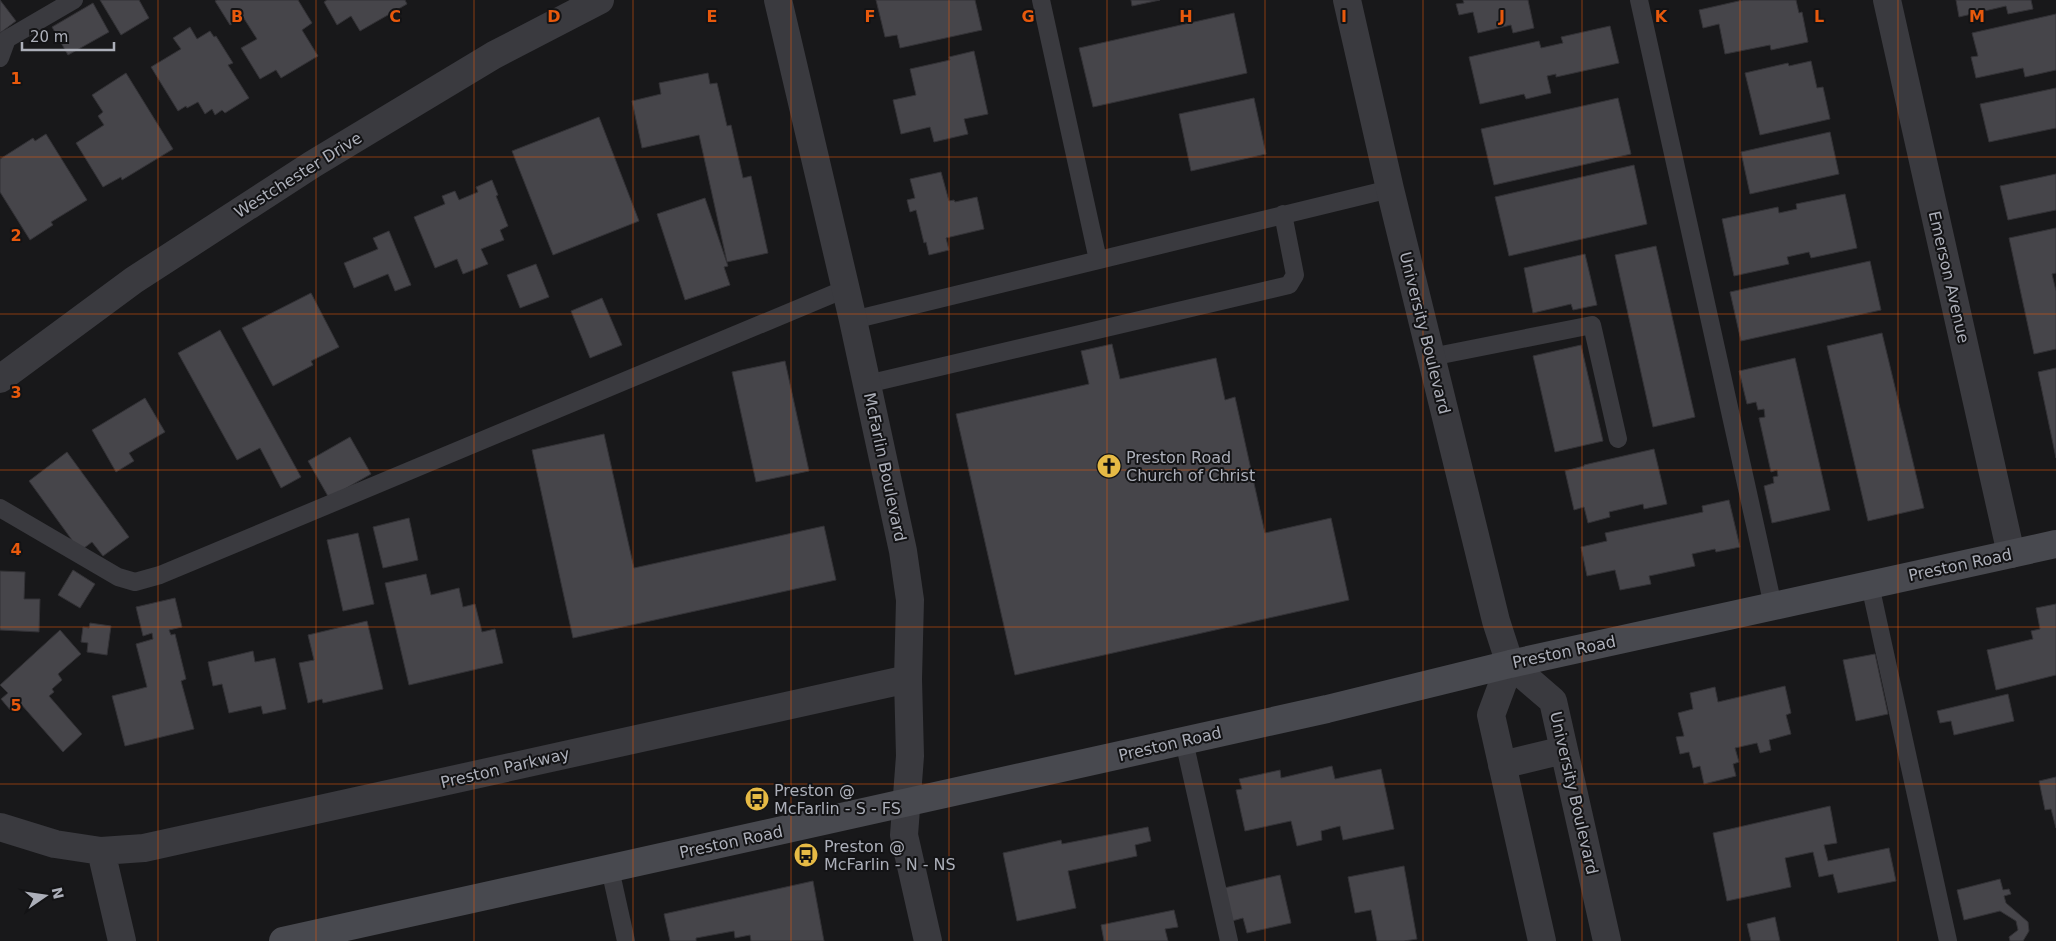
<svg xmlns="http://www.w3.org/2000/svg" width="2056" height="941" font-family="'DejaVu Sans',sans-serif">
	<rect width="100%" height="100%" fill="#18181a"/>
	<path fill="#46454a" stroke="#333236" d="M0,0L16,21L0,33Z
		M100,0H139L149,18L121,35Z
		M217,0H298L312,23L302,30L318,56L281,78L276,70L260,79L241,48L257,39L243,17L230,25L215,1Z
		M327,0H405L407,4L360,31L351,16L337,25L324,2Z
		M876,0H975L982,30L900,48L897,35L885,37Z
		M1131,0H1160L1132,6Z
		M1463,0H1528L1534,28L1513,33L1511,25L1478,33L1473,12L1459,15L1456,4L1464,3Z
		M1743,0H1796L1799,13L1802,12L1808,42L1771,50L1770,45L1725,54L1719,24L1703,28L1699,10Z
		M1956,0H2031L2033,9L2008,14L2006,6L1959,17Z
		M93,3L109,32L68,55L52,27Z
		M1234,13L1247,73L1093,107L1079,48Z
		M2056,14V70L2025,77L2023,68L1976,78L1971,57L1978,56L1972,33Z
		M1610,26L1619,63L1556,77V74L1547,76L1551,93L1526,99L1524,94L1480,104L1469,57L1539,41L1541,48L1563,43L1561,37Z
		M190,27L197,39L210,31L214,37L216,36L233,63L228,65L249,98L225,113L222,110L215,115L212,109L205,114L198,102L187,108L186,106L178,111L151,67L181,49L173,38Z
		M974,51L988,114L964,119L968,134L934,142L930,127L901,134L893,100L916,95L910,69L950,60L949,57Z
		M1811,61L1817,88L1823,87L1830,119L1760,135L1745,73L1788,63L1789,66Z
		M126,73L173,149L122,180L121,177L103,187L76,143L104,125L98,116L103,112L92,95Z
		M708,73L710,84L717,83L727,126L731,125L743,178L751,176L768,253L727,262L699,135L642,148L632,101L661,94L659,83Z
		M2056,88V128L1989,142L1980,104Z
		M1254,98L1266,154L1191,171L1179,114Z
		M1618,98L1631,154L1494,185L1481,129Z
		M599,117L639,221L553,255L512,151Z
		M1830,132L1839,174L1750,194L1741,152Z
		M46,134L87,200L51,222L53,225L30,240L0,192V159L33,138L35,141Z
		M1634,165L1647,224L1509,256L1495,197Z
		M941,172L949,201L954,200L955,202L977,197L984,229L946,238L949,250L929,255L926,242L924,243L916,210L910,212L907,200L915,198L910,179Z
		M2056,174V210L2008,220L2000,186Z
		M492,180L498,195L496,196L508,226L500,230L504,240L481,249L488,264L463,274L457,259L435,268L414,217L445,204L442,196L455,191L459,200L478,192L476,187Z
		M1845,194L1857,248L1811,258L1809,252L1787,257L1789,264L1734,276L1722,219L1778,207L1779,213L1797,209L1796,204Z
		M705,198L728,266L724,267L730,285L685,300L657,214Z
		M2056,228V273L2052,274L2056,291V349L2034,354L2009,238Z
		M389,231L411,285L395,291L388,274L354,288L344,263L378,249L373,238Z
		M1656,246L1695,417L1653,427L1615,255Z
		M1585,254L1597,305L1573,310L1571,304L1533,313L1524,268Z
		M1870,261L1881,310L1741,341L1730,292Z
		M536,264L549,297L520,308L507,275Z
		M311,293L339,347L311,361L313,365L273,386L242,328Z
		M602,298L622,345L590,358L571,311Z
		M220,330L301,477L281,488L260,448L237,460L178,353Z
		M1882,333L1924,508L1868,521L1827,346Z
		M1112,344L1120,379L1216,358L1225,400L1235,397L1265,533L1331,518L1349,600L1015,675L956,414L1089,384L1081,351Z
		M1581,345L1603,441L1555,452L1533,356Z
		M1795,358L1830,510L1772,523L1764,486L1774,483L1773,477L1778,476L1777,470L1771,472L1759,418L1765,417L1764,409L1758,410L1756,402L1747,404L1739,371Z
		M785,361L809,471L756,482L732,372Z
		M2056,368V458L2038,372Z
		M145,398L165,432L129,453L134,461L116,472L92,430Z
		M604,434L634,568L824,526L836,580L573,638L532,450Z
		M350,437L371,474L329,498L308,461Z
		M1654,449L1667,504L1644,509L1643,504L1609,512L1610,517L1588,523L1584,507L1574,510L1565,471L1584,466V465Z
		M67,452L129,537L103,556L92,542L80,551L29,481Z
		M1729,500L1740,547L1716,552L1715,549L1692,554L1695,566L1649,576L1651,584L1620,590L1615,570L1587,576L1581,547L1607,541L1605,533L1703,512L1702,506Z
		M409,518L418,560L383,568L373,527Z
		M358,533L374,604L343,611L327,540Z
		M73,570L95,584L80,608L58,595Z
		M0,571L25,572L24,599H40L39,632L0,630Z
		M426,574L431,595L459,588L463,607L475,604L482,632L495,629L503,663L409,685L385,583Z
		M175,598L182,627L169,630L171,635L175,634L186,679L181,681L194,729L125,746L112,696L147,687L136,644L153,639L152,633L143,636L136,607Z
		M2056,604V675L1996,690L1987,650L2033,639L2031,631L2040,629L2036,608Z
		M367,621L383,689L323,703L322,699L308,703L299,663L314,660L308,635Z
		M90,623L111,626L107,655L87,652L88,643L81,642L83,627L89,628Z
		M60,630L81,654L58,674L62,680L52,689L54,692L49,696L82,734L63,752L20,703L11,711L1,699L8,693L0,685Z
		M253,651L255,662L275,658L286,709L263,714L261,706L229,713L222,684L213,686L208,662Z
		M1875,654L1888,714L1856,721L1843,660Z
		M1785,686L1791,713L1786,715L1791,734L1769,740L1771,750L1760,753L1757,743L1735,748L1739,762L1733,764L1736,776L1704,784L1700,766L1693,768L1689,752L1680,754L1676,737L1684,736L1678,713L1693,709L1690,693L1715,687L1718,702Z
		M2008,694L2014,721L1954,735L1951,721L1940,723L1937,711Z
		M1332,766L1335,779L1381,769L1394,829L1343,840L1340,826L1321,831L1322,840L1297,846L1291,821L1245,831L1236,790L1242,789L1239,779L1280,770L1281,778Z
		M2056,777V828L2051,809L2045,810L2039,781Z
		M1830,806L1837,843L1824,845L1828,861L1889,848L1896,881L1838,893L1833,874L1819,877L1813,852L1785,858L1791,887L1727,901L1713,833Z
		M1148,827L1151,841L1135,845L1137,856L1068,871L1076,908L1017,921L1003,853L1061,840L1062,844Z
		M1404,866L1417,939L1404,941H1377L1371,910L1355,913L1348,877Z
		M1280,875L1291,923L1247,933L1243,918L1232,921L1224,888Z
		M2000,879L2003,890L2009,889L2011,894L2004,896L2006,903L2028,922L2029,931L2023,941H2010L2009,937L2018,930L2016,921L2000,911L1964,920L1957,890Z
		M813,881L824,941H751L750,935L735,938L734,931L696,938V941H670L664,914Z
		M1174,910L1178,927L1165,929L1168,941H1104L1101,925Z
		M1775,917L1780,941H1751L1747,924Z"/>
	<g fill="none" stroke-linecap="round" stroke-linejoin="round">
		<path stroke="#3a3a3f" stroke-width="18" d="M1041,0L1098,260
			M1639,0L1773,606
			M0,58L7,39L74,0
			M853,320L1390,189
			M1431,357L1592,325L1618,439
			M867,384L1289,285L1295,275L1283,214
			M0,508L118,577L135,582L160,575L845,289
			M1870,585L1948,941
			M1184,741L1229,941
			M610,869L626,941"/>
		<path stroke="#3a3a3f" stroke-width="28" d="M778,0L853,320L903,551L910,600L908,679L910,756L904,835L928,941
			M1887,0L2011,554
			M0,379L134,280L313,164L494,55L600,0
			M0,827L55,844L101,851L144,848L908,679
			M101,851L122,941"/>
		<path stroke="#3a3a3f" stroke-width="28" d="M1347,0L1390,189L1496,621L1510,664L1553,701L1607,941
			M1510,664L1491,715L1542,941
			M1502,765L1564,750"/>
		<path stroke="#48494f" stroke-width="28" d="M283,941L1327,709L1510,664L2056,544"/>
	</g>
	<path fill="none" stroke="#e8590c" stroke-width="1" stroke-opacity="0.55" d="M158,0V941M316,0V941M474,0V941M633,0V941M791,0V941M949,0V941M1107,0V941M1265,0V941M1423,0V941M1582,0V941M1740,0V941M1898,0V941M0,157H2056M0,314H2056M0,470H2056M0,627H2056M0,784H2056"/>
	<defs>
		<symbol id="church-disc" viewBox="-11 -11 22 22"><circle r="9.5" fill="#e6ba45" stroke="#131315"/><path d="M-1.2-6h2.4v3.5h3.3v2.4h-3.3V6h-2.4V-.1h-3.3v-2.4h3.3Z" fill="#111"/></symbol>
		<symbol id="bus-disc" viewBox="-11 -11 22 22"><circle r="9.5" fill="#e6ba45" stroke="#131315"/><path d="M-5-6H5V4H4V6H2V4H-2V6H-4V4H-5ZM-3.5-4V0h7V-4ZM-3.5 1.2v1.5H-2V1.2ZM2 1.2v1.5H3.5V1.2Z" fill="#111"/></symbol>
	</defs>
	<g fill-rule="evenodd">
		<use href="#church-disc" x="1095" y="452" width="28" height="28"/>
		<use href="#bus-disc" x="743" y="785" width="28" height="28"/>
		<use href="#bus-disc" x="792" y="841" width="28" height="28"/>
	</g>
	<g text-anchor="middle" dominant-baseline="central" stroke-width="4" stroke-linejoin="round" paint-order="stroke">
		<g font-size="16" fill="#acafb9" stroke="#131315">
			<text transform="translate(298 175) rotate(-32)">Westchester Drive</text>
			<text transform="translate(1949 277) rotate(77)">Emerson Avenue</text>
			<text transform="translate(1425 333) rotate(76)">University Boulevard</text>
			<text transform="translate(885 467) rotate(78)">McFarlin Boulevard</text>
			<text transform="translate(1960 565) rotate(-12)">Preston Road</text>
			<text transform="translate(1564 652) rotate(-12)">Preston Road</text>
			<text transform="translate(1170 744) rotate(-13)">Preston Road</text>
			<text transform="translate(505 768) rotate(-13)">Preston Parkway</text>
			<text transform="translate(1574 793) rotate(77)">University Boulevard</text>
			<text transform="translate(731 842) rotate(-12)">Preston Road</text>
		</g>
		<g font-size="16" fill="#acafb9" stroke="#131315" text-anchor="start">
			<text x="1126" y="457">Preston Road<tspan x="1126" dy="18">Church of Christ</tspan></text>
			<text x="774" y="790">Preston @<tspan x="774" dy="18">McFarlin - S - FS</tspan></text>
			<text x="824" y="846">Preston @<tspan x="824" dy="18">McFarlin - N - NS</tspan></text>
		</g>
	</g>
	<g font-size="16" text-anchor="middle" font-weight="bold" fill="#e8590c" stroke="#131315" stroke-width="4" stroke-linejoin="round" paint-order="stroke">
		<text x="237" y="22">B</text>
		<text x="395" y="22">C</text>
		<text x="554" y="22">D</text>
		<text x="712" y="22">E</text>
		<text x="870" y="22">F</text>
		<text x="1028" y="22">G</text>
		<text x="1186" y="22">H</text>
		<text x="1344" y="22">I</text>
		<text x="1502" y="22">J</text>
		<text x="1661" y="22">K</text>
		<text x="1819" y="22">L</text>
		<text x="1977" y="22">M</text>
		<text x="16" y="84">1</text>
		<text x="16" y="241">2</text>
		<text x="16" y="398">3</text>
		<text x="16" y="555">4</text>
		<text x="16" y="711">5</text>
	</g>
	<g transform="translate(45 896) rotate(77)" stroke="#131315" stroke-width="4" paint-order="stroke">
	<path d="M0-4L9 19L0 12L-9 19Z" fill="#acafb9"/>
	<text y="-8" font-size="14" font-weight="bold" text-anchor="middle" fill="#acafb9">N</text>
	</g>
	<path d="M22 42v8h92v-8" fill="none" stroke="#acafb9" stroke-width="2.5"/>
	<text x="30" y="42" font-size="15" fill="#acafb9" stroke="#131315" stroke-width="4" paint-order="stroke">20 m</text>
</svg>
